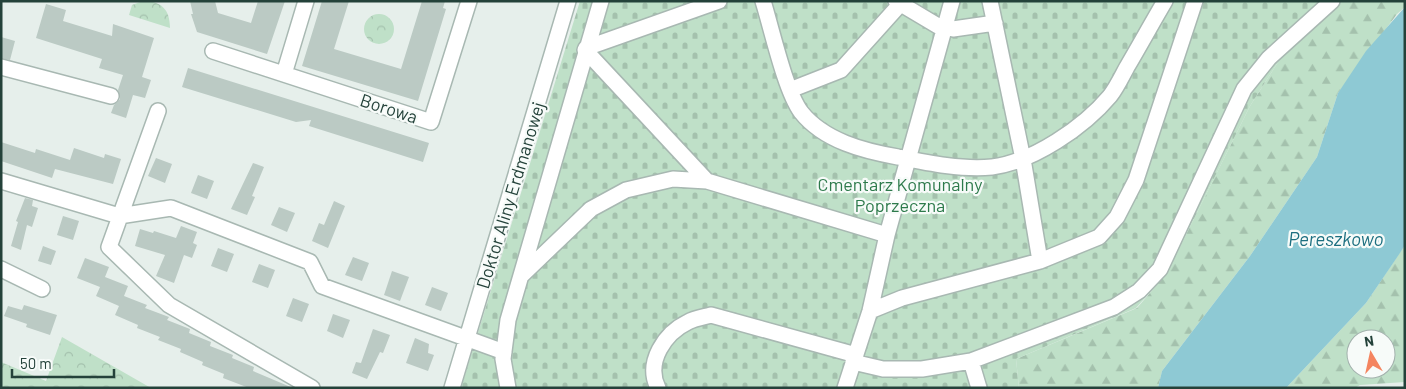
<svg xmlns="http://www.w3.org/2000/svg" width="1406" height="389" font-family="Barlow,sans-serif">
	<defs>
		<pattern id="forest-firs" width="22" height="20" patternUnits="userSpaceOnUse" patternTransform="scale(1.25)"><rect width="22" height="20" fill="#bfe0c8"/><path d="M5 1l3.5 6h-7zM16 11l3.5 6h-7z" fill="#a4c1ad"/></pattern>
		<pattern id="cemetery-stones" width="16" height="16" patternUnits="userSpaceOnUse" patternTransform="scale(1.25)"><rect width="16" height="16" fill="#bfe0c8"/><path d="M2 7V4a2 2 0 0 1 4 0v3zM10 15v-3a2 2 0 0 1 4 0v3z" fill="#a4c1ad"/></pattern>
		<pattern id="park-crowns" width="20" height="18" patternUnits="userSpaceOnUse" patternTransform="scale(1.25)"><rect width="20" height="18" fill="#bfe0c8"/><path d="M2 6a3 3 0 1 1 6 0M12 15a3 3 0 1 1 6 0" fill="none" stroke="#a4c1ad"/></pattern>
	</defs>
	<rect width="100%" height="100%" fill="#e6efeb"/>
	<path fill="url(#forest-firs)" fill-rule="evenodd" d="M1340,1H1405V7L1397,14L1338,93L1317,157L1250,256L1162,371L1158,388H1019L1016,359L1137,308L1167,273L1250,106L1287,48Z
		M1405,245V382L1360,385L1355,388H1286L1366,303ZM1356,339H1386V369H1356Z"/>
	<path fill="url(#cemetery-stones)" d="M580,1H1340L1287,48L1250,106L1167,273L1136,308L1016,359L1019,388H461Z"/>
	<path fill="url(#park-crowns)" d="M143,1C161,1 170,9 170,28L129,15L132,5Z
		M364 29a15 15 0 1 1 30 0a15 15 0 1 1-30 0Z
		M62,337L151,388H1V362L46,381Z"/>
	<path fill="#8ec9d4" d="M1405,7V245L1400,253L1366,303L1286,388H1158L1162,371L1250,256L1317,157L1338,93L1366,51Z"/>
	<path fill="#bbcac4" d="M190,1H215L218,13L251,23L258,1H285L267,54L197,32L191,14H193Z
		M322,1H349L334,49L401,69L422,1H445L443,8L446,9L418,101L302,66Z
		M46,4L66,10L63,21L99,32L112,36L113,24L154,38L142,77L151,80L145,98L133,95L126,118L111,113L114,105L120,99L118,90L123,75L99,68L102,59L36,38Z
		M1,37L15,41L10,60L1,58Z
		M188,68L429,143L423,162L309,126L311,120L296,122L182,87Z
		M1,142L35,153L36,149L70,160L74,148L104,158L105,154L121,159L113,184L55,169L52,178L1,161Z
		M156,158L172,164L165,183L148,176Z
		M253,163L264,167L252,196L255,197L247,215L231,209Z
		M198,175L214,181L207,199L191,193Z
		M25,198L33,200L32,206L38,208L32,227L27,225L21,250L11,246L18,222L16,221Z
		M334,201L345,206L328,248L312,241L319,223L324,225Z
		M279,207L295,213L287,232L271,225Z
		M63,216L79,221L73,240L57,235Z
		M181,226L197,232L193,243L197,245L192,258L184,255L174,283L156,276L165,255L135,246L140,229L153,233L154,231L176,238Z
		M43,246L56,251L51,265L38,261Z
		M218,248L234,254L227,272L211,266Z
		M353,257L369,263L362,281L345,275Z
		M85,258L109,267L105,277L128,286L124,296L147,305L145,308L169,317L167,320L190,329L189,333L211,342L210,346L233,355L232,358L254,367L253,371L293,388H249L223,378L224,374L202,365L203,362L180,352L181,349L158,340L160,337L137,328L138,325L115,315L119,306L96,296L100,287L77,278Z
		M259,264L275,270L268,288L252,282Z
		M392,271L409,277L400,301L384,295Z
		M432,287L448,293L441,311L425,305Z
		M293,298L309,304L302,322L286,316Z
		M24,305L57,315L50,335L26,327L27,324L4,316L8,306L22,310Z
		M333,314L350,320L343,338L327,331Z
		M373,329L390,335L383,353L380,352L367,379L352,373L356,362L361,363Z
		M415,338L429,344L428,353L434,355L428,371L406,363Z"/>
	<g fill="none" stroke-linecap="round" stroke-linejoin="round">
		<defs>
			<path id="minor" d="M763,1C772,30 785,90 801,112C824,141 864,151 898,157C928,163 962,170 992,167C1033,162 1084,127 1110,96C1117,87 1122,76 1127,67C1140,45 1152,23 1165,1
				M896,1L938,26L953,29L995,23
				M990,1L1023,159L1040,261
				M586,48L719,1
				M585,50L707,181
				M213,51L431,122L469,1
				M1,67L111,96
				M284,74L306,1
				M790,90L841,70L903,1
				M158,111L109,247L169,305L312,388
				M1,181L119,216L171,208L310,262L322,286L504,352
				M1,269L42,289
				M522,275L591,209L626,190L673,179L707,181L887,235
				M870,311L902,298L1040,261L1099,237L1117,217L1136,180L1195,1
				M971,361L979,388
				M853,362L883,369H922L971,361L1114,307L1139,291L1160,269L1244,89L1269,58L1332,1
				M452,388L568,1
				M508,388L503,359L508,320L601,1
				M658,388C645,362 665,333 688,322C695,318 704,317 711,315L856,355
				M845,388L870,311L887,235L952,1"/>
		</defs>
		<use href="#minor" stroke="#a8b8b2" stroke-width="18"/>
		<use href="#minor" stroke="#fff" stroke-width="15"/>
	</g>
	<g text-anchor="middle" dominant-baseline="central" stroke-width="4.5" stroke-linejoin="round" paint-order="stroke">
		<g font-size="18" fill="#24423a" stroke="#f7fbf9">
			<text transform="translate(389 108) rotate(18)">Borowa</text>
			<text transform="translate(510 195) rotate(-73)">Doktor Aliny Erdmanowej</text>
		</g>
		<g font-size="18" fill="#2d7a4b" stroke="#f7fbf9">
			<text x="900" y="184">Cmentarz Komunalny<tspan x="900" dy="21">Poprzeczna</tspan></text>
		</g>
		<g font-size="19" font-style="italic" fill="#1c6f80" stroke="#f7fbf9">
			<text x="1336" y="238">Pereszkowo</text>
		</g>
	</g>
	<rect width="1406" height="389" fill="none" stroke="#24423a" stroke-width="5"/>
	<g transform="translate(1371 354) rotate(351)"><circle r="24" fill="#f7fbf9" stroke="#a3b1ad"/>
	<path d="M0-4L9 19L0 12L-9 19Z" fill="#f4845f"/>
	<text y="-8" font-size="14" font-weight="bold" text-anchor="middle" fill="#24423a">N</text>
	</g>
	<path d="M12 369v8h102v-8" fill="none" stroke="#24423a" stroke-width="2.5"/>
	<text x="20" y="369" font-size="15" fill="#24423a" stroke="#f7fbf9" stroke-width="4" paint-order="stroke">50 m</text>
</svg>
